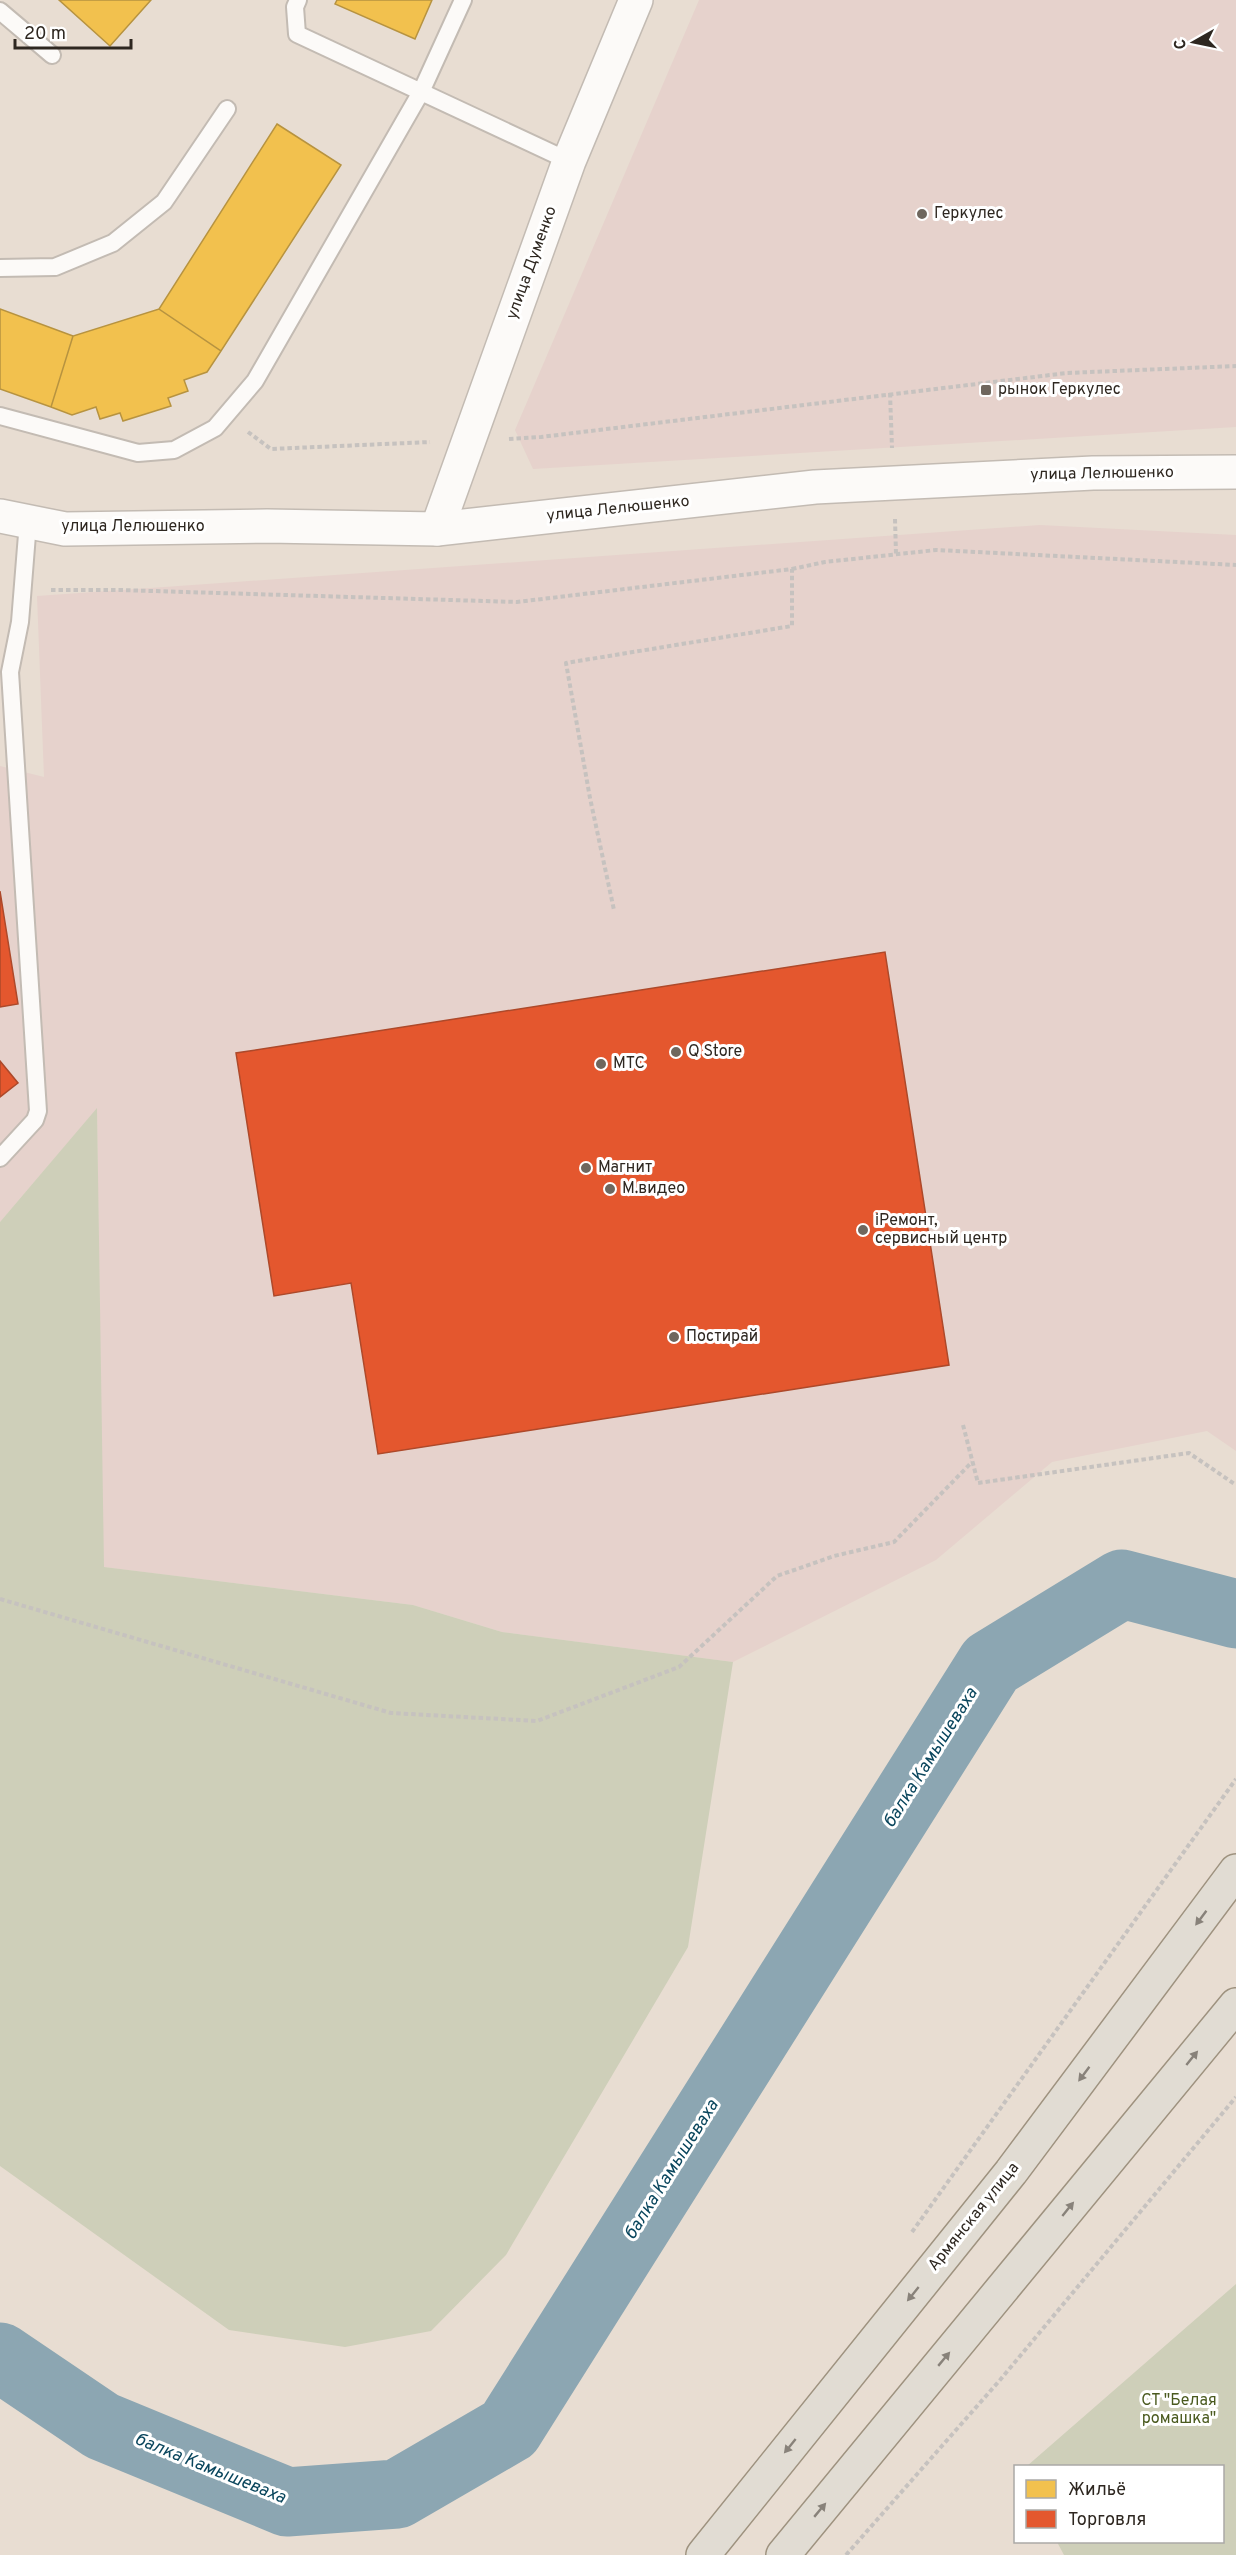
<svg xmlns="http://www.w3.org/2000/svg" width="1236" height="2555" font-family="Overpass,sans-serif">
	<rect width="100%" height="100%" fill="#e8ddd2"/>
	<path fill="#e6d2cc" d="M699,0H1236V427L533,469L515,430Z
		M1040,525L1236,535V1451L1207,1431L1052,1462L936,1560L733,1662L502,1632L413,1605L103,1567L97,1109L0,1222V766L44,777L37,596Z"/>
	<path fill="#cecfb9" d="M97,1108L104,1567L413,1605L502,1632L733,1662L688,1947L506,2255L431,2331L345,2347L229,2330L0,2166V1222Z
		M1236,2284V2555H1064L1057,2542H1222V2466H1027Z"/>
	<path fill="#f2c14e" stroke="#b79340" stroke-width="1.5" d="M59,0H151L110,46Z
		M337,0H432L415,39L335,4Z
		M277,124L341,165L221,351L159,309Z
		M0,309L73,336L51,407L0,389Z
		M159,309L221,351L207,372L184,380L188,391L168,398L171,406L123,421L120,413L100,419L96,407L72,415L51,407L73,336Z"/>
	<path fill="#e4572e" stroke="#ad492a" stroke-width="1.5" d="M0,891L18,1004L0,1007Z
		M885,952L949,1365L378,1454L351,1283L274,1296L236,1053Z
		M0,1061L18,1083L0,1097Z"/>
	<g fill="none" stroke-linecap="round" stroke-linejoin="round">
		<path stroke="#8ca6b2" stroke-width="69" d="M0,2357L102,2426L287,2502L397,2494L509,2429L991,1664L1122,1584L1236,1614"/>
		<defs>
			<path id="service" d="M298,0L295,7L297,34L569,161
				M0,11L52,55
				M0,268L55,267L113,243L164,202L227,109
				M0,416L138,453L174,450L215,428L255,381L421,92L463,0
				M0,1158L35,1120L38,1111L10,672L20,622L28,522"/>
			<path id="minor" d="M437,529L569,161L636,0"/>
			<path id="tertiary" d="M0,516L65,529L267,526L437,529L815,487L1093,473L1236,472"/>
			<path id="primary" d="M703,2555L1011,2172L1236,1871
				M783,2555L1236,2005"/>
		</defs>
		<use href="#service" stroke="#c3bbb3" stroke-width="20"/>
		<use href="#minor" stroke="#c3bbb3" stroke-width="36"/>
		<use href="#tertiary" stroke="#c3bbb3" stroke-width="36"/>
		<use href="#primary" stroke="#9e927f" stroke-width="36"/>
		<path stroke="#c6c2bf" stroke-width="4" stroke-dasharray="4.5 3" stroke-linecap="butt" d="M890,393L892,448
			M248,432L271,449L430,442
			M509,439L541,437L1067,373L1236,366
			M895,519L896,554
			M792,569L825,562L936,550L1236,565
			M51,590H119L517,602L792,569V626L566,663L590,798L614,910
			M963,1425L978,1483L1189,1453L1236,1485
			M0,1599L391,1713L537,1721L679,1667L777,1576L834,1556L894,1542L972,1462
			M912,2232L1236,1779
			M846,2555L1000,2380L1236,2097"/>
		<use href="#service" stroke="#fcfaf8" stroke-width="16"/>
		<use href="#minor" stroke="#fcfaf8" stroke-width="33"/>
		<use href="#tertiary" stroke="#fcfaf8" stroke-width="33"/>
		<use href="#primary" stroke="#e1dcd3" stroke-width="33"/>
	</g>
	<defs><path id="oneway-solid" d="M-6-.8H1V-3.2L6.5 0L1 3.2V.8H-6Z" transform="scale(1.5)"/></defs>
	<g fill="#88827a">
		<use href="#oneway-solid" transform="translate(1201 1918) rotate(127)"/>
		<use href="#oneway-solid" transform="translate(1192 2058) rotate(-51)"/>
		<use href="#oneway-solid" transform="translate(1084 2074) rotate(127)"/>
		<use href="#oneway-solid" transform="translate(1068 2209) rotate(-51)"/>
		<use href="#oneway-solid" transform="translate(913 2294) rotate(129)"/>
		<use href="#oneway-solid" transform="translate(944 2359) rotate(-50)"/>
		<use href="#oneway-solid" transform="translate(790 2446) rotate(129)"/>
		<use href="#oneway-solid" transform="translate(820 2510) rotate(-50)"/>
	</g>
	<g fill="#6f675e" stroke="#fff" stroke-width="2">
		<circle cx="922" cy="214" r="6"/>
		<rect x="980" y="384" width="12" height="12" rx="3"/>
		<circle cx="676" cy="1052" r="6"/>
		<circle cx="601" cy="1064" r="6"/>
		<circle cx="586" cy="1168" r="6"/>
		<circle cx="610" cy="1189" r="6"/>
		<circle cx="863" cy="1230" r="6"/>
		<circle cx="674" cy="1337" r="6"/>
	</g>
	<g text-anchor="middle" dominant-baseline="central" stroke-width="6" stroke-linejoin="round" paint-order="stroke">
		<g font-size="16" fill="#2e2720" stroke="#fff" text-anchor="start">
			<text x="934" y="214">Геркулес</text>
			<text x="998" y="390">рынок Геркулес</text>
			<text x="688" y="1052">Q Store</text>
			<text x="613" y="1064">МТС</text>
			<text x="598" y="1168">Магнит</text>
			<text x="622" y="1189">М.видео</text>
			<text x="875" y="1221">iРемонт,<tspan x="875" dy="18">сервисный центр</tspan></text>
			<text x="686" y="1337">Постирай</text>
		</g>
		<g font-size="16" fill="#2e2720" stroke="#fff">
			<text transform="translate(532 263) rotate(-70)">улица Думенко</text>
			<text transform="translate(1102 474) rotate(-1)">улица Лелюшенко</text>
			<text transform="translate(618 509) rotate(-6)">улица Лелюшенко</text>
			<text x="133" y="527">улица Лелюшенко</text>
			<text transform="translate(974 2217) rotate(-51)">Армянская улица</text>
		</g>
		<g font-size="16" fill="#4a5a1f" stroke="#fff">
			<text x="1179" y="2401">СТ "Белая<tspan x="1179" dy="18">ромашка"</tspan></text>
		</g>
		<g font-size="18" font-style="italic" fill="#0a465d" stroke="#fff">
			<text transform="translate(931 1758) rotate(-58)">балка Камышеваха</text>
			<text transform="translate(672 2170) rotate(-58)">балка Камышеваха</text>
			<text transform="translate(210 2469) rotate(22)">балка Камышеваха</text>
		</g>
	</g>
	<rect x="1014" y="2465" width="210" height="78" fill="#ffffff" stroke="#aba9a6" stroke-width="1.5"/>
	<rect x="1026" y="2480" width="30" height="18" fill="#f2c14e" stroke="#aba9a6" stroke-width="1.5"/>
	<text x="1068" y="2495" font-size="18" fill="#2e2720">Жильё</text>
	<rect x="1026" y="2510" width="30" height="18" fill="#e4572e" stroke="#aba9a6" stroke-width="1.5"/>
	<text x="1068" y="2525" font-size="18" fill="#2e2720">Торговля</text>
	<g transform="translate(1194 42) rotate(261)" stroke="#ffffff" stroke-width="4.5" paint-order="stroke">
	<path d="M0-4.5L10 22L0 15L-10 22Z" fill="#2e2720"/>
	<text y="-9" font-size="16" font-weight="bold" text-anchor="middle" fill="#2e2720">С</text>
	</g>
	<path d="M15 39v9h116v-9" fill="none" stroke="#2e2720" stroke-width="3"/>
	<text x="24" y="39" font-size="18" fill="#2e2720" stroke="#ffffff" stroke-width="4.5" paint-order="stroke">20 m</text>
</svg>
